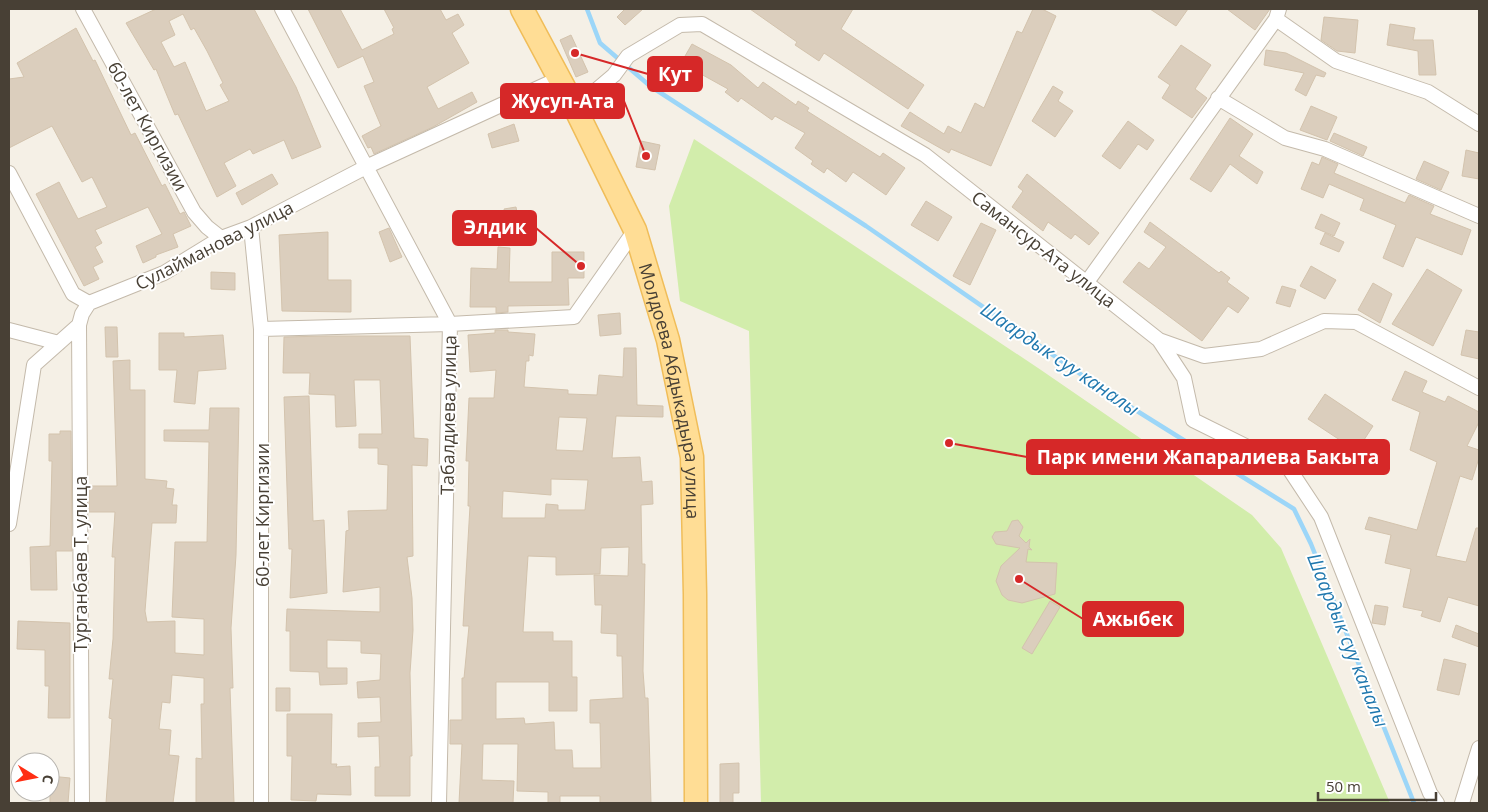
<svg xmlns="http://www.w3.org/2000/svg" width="1488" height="812" font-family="'Open Sans',sans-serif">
	<rect width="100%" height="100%" fill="#f5f0e6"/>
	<path fill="#d2edab" d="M694,139L1041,370L1252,515L1281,548L1390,803H761L749,331L680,301L669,206Z"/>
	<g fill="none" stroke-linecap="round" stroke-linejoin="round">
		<path stroke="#9cd6f8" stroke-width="4.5" d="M587,9L600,43L650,86L866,226L1105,391L1294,509L1311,544L1414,803"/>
	</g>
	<path fill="#dbcebd" stroke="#d3c3ad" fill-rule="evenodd" d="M156,9H254L296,87L321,147L292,159L284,140L253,154L250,149L224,163L236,186L217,197L178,114L175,115L156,69L154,70L126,23ZM183,14L191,30L194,28L207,51L223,83L220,85L229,101L206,111L185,62L174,67L161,42L175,35L169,21Z
		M308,9H340L362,50L394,34L392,29L394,28L384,9H440L446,20L458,14L464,25L452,33L469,63L427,87L438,109L472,92L477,102L433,127L374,154L371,147L368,148L362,136L381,126L364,86L374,82L363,56L338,68Z
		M625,9H643L625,25L617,17Z
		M750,9H853L841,29L924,85L908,109L824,53L819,61L795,45L797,42Z
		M1033,9H1042L1056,16L991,166L951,149L949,153L901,126L910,112L944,134L948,126L961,133L975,103L984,108L1017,31L1022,33Z
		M1150,9H1188L1176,26Z
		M1227,9H1270L1255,30Z
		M1324,17L1358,20L1355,53L1337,51L1321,40Z
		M1390,24L1415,28L1413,40H1433L1436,75H1419L1418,51L1387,45Z
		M76,28L93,61L95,60L131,135L135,133L162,186L165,184L180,214L184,212L191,226L173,234L178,247L156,255V257L143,263L136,246L162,234L148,207L95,230L102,243L95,247L103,262L93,267L99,279L84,286L36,194L59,182L78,219L107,207L92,177L82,182L52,126L9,148V79L24,77L17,63Z
		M571,35L588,72L576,77L560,40Z
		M692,44L731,65L758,88L763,82L796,105L798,101L809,108L807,111L880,157L883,153L905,168L886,195L853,172L846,182L827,168L824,173L811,164L813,161L795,148L805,133L775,116L772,120L741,98L738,102L725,92L728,89L681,63Z
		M1181,45L1211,65L1195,89L1207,98L1192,118L1162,98L1170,85L1158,77Z
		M1266,50L1286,53L1326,73L1324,77L1316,75L1306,96L1295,90L1304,73L1264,65Z
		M1053,86L1063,92L1058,101L1073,111L1055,137L1032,121Z
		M1311,106L1337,117L1327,140L1300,130Z
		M1230,118L1253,134L1239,156L1263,172L1257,184L1230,164L1211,192L1190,179Z
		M1128,121L1154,140L1147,150L1138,144L1120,169L1102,156Z
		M514,124L519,141L492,148L488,134Z
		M1334,133L1367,147L1363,156L1330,141Z
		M641,141L660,145L655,170L636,167Z
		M1466,150L1479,153V179L1462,176Z
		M1322,157L1338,164L1334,173L1405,203L1409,195L1434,206L1430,214L1471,230L1462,255L1416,237L1403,267L1383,258L1396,225L1360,210L1364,199L1329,184L1323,198L1301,189L1312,162L1319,165Z
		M1424,161L1449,172L1441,190L1416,179Z
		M272,174L278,184L242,205L236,193Z
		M1027,174L1099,233L1089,245L1075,234L1071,239L1048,222L1043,231L1012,207L1023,191L1018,187Z
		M926,201L952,217L938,241L911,225Z
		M516,207L521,233L509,235L504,209Z
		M1321,214L1340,223L1334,236L1315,228Z
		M1150,222L1219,273L1221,271L1230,278L1227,282L1249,298L1238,313L1228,306L1202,341L1123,282L1139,262L1149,269L1166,247L1144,232Z
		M981,223L996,230L970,285L953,276Z
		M389,228L402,257L390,262L379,232Z
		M328,232V280H351V312L282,311L279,235Z
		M1325,233L1344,242L1339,252L1320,244Z
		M498,247L510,248L509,282H552V252H584V278H568L569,305L508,306V312L496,313V307H470L471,268L497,269Z
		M1311,266L1336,280L1325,299L1300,286Z
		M1427,269L1462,290L1433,346L1392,324Z
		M211,272L235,273V290L211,289Z
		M1373,283L1392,294L1380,323L1358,310Z
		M1282,286L1296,290L1290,307L1276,303Z
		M620,313L621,334L600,336L598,315Z
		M105,327H117L118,357H106Z
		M495,330H508V332L535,334L533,356L529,355V361H526L524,387L568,390V394L597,395L599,375L623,377L624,348H636L637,405L663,406V417L616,416L612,458L640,457L642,482L652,481L653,504L641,505L642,564H645L643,671L645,698H648L651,803H600V796H560V803H548V792L517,791L518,744H483L482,780L514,781L513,803H459L462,744H450V720H462V678H464L469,626H463L470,506H468L469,461H466L469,398H494L496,370L470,372L468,335L495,333ZM559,417L587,418L583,451L556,450ZM551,479L588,480L585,510H558V505L546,504L545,518H502L503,491L551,495ZM629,547L628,576L594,575L595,605H602L601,633L617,634V656H622L623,698L590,700V723H600L601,768H573L572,750H555L554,722L525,724L524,718L496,719V682H549V711H577V677H572V641H553V632H523L528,556L556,557V575L600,574L601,548Z
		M1466,330L1479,332V359L1461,355Z
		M159,333H184V337L223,335L226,369L198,371L195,404L174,402L177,370H159Z
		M326,336H410L414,438L428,439L427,466L412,465L413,556L407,557L412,598L413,630L410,673L412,756H410V796H375V767H380L379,736L358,737V723L381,722L380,697L358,698L357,682L380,680L381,654L361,653V641L327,640V668H347V684L320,685L319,672L290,671V631H286L287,609L380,612V587L343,592L346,531L349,530L348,511L387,510L388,465L378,464V448H359V434H382L380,380H354L356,426L336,427L335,395L309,394L310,373H283L284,337Z
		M130,360V390H145V479L167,481L166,488L174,489L172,505H177L176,523H152L145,611L147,622L175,621V653L204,655V619L172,617L175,542H207L209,442L164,441V430H209L210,408H239L236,555L231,628L233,688H230L234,803H196V758L202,759L201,704H204V678L172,675L170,703L162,702L159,729L171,730L169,755L179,756L173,803H106L112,719L109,718L113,679H109L113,639L115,557H112L115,512H89V486H117L113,361Z
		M1405,371L1427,381L1422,392L1445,402L1448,396L1479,412V422L1467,446L1479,450V458L1472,480L1460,476L1436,556L1466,562L1476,528H1479V606L1448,597L1440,622L1421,616L1423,611L1403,607L1411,569L1385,563L1391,535L1365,529L1369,517L1417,530L1437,462L1410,450L1420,412L1392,400Z
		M1325,394L1373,426L1351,460L1341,453L1346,444L1308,419Z
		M309,396L313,521L324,520L327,593L290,598L292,549H289L284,397Z
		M60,431H71L72,551H56L57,590H31L30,547L50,546L52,461H49V434H60Z
		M1018,520L1023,527L1019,536L1026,543L1030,539L1029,547L1032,550L1028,549L1026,562L1057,563L1055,594L1022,603L1008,600L1002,595L996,581L1001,566L1020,548L996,544L992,537L995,532L1007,531L1012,521Z
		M1050,601L1060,607L1032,654L1022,648Z
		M1375,605L1388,607L1385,625L1372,623Z
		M18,621L70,623V718H48L49,686H45V650L17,649Z
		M1456,625L1479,634V647L1452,637Z
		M1444,659L1466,664L1459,695L1437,690Z
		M276,688H290V711H276Z
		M287,714H332L331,764H337L336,767L350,766L351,795L317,794L316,801L291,800L292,756H287Z
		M739,763V793H733V803H720V764Z
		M50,776L70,778L68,803H50Z"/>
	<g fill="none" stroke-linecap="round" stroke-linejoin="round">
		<defs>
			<path id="street" d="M83,9L194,212L207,227L221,238
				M282,9L450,324L439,803
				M1276,19L1336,61L1428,92L1479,124
				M1218,98L1285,138L1325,149L1479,216
				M575,108L614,75L628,56L680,25L702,24L925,155L1159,340L1204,356L1261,349L1324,321L1356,322L1479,388
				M9,173L73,294L89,303
				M251,227L261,329V803
				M1087,282L1276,19L1279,9
				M79,325L82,803
				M261,329L450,324L574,317L635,230
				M9,330L59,343
				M1159,340L1184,378L1193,420L1288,467L1321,517L1430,793L1437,803
				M9,524L34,365L79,325L82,314L89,303L164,273L221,238L251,227L368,166L560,78
				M1462,803L1479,748"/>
			<g id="primary">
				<path id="s1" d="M522,9L575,108L635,230L668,340L692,457L695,594L696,803"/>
			</g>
		</defs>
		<use href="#street" stroke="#c4baab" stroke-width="16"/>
		<use href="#primary" stroke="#f0bd59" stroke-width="25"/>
		<use href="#street" stroke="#fff" stroke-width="14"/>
		<use href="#primary" stroke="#ffdd95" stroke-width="22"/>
	</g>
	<g text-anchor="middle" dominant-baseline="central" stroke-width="4" stroke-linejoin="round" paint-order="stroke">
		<g font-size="18" fill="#484035" stroke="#fff">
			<text transform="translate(148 126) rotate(61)">60-лет Киргизии</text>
			<text transform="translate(214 245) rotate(-27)">Сулайманова улица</text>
			<text transform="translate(1044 249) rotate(38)">Самансур-Ата улица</text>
			<text stroke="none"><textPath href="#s1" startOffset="414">Молдоева Абдыкадыра улица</textPath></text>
			<text transform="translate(448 415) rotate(-89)">Табалдиева улица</text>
			<text transform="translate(262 515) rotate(-90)">60-лет Киргизии</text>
			<text transform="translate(80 564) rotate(-90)">Турганбаев Т. улица</text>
		</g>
		<g font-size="19" font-style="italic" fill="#2078ae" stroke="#fff">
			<text transform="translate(1060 359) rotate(34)">Шаардык суу каналы</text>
			<text transform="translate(1348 640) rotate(68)">Шаардык суу каналы</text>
		</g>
	</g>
	<path fill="none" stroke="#d62828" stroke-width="2" d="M575 53L648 74M646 156L624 101M581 266L536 228M949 443L1027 457M1019 579L1083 619"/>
	<g fill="#d62828" stroke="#fff" stroke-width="2">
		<circle cx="575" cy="53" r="5"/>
		<circle cx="646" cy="156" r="5"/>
		<circle cx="581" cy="266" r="5"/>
		<circle cx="949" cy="443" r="5"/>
		<circle cx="1019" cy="579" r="5"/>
	</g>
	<g fill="#d62828" stroke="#d62828" stroke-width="2">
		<rect x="648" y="57" width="54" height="34" rx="5"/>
		<rect x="501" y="84" width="123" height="34" rx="5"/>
		<rect x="453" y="211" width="83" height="34" rx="5"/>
		<rect x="1027" y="440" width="362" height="34" rx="5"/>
		<rect x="1083" y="602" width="100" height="34" rx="5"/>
	</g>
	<g font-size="19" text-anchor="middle" font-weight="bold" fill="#fff">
		<text x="675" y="81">Кут</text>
		<text x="563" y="108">Жусуп-Ата</text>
		<text x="495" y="234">Элдик</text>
		<text x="1208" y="464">Парк имени Жапаралиева Бакыта</text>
		<text x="1133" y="626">Ажыбек</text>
	</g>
	<rect width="1488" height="812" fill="none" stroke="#484035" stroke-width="20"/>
	<g transform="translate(35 777) rotate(100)"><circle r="24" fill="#ffffff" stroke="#b6b3ae"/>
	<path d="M0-4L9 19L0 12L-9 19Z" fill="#ff2e13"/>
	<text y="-8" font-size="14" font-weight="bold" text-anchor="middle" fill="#484035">С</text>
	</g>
	<path d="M1318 792v8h118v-8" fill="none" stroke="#484035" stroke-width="2.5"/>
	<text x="1326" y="792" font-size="15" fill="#484035" stroke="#ffffff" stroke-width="4" paint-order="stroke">50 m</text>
</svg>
